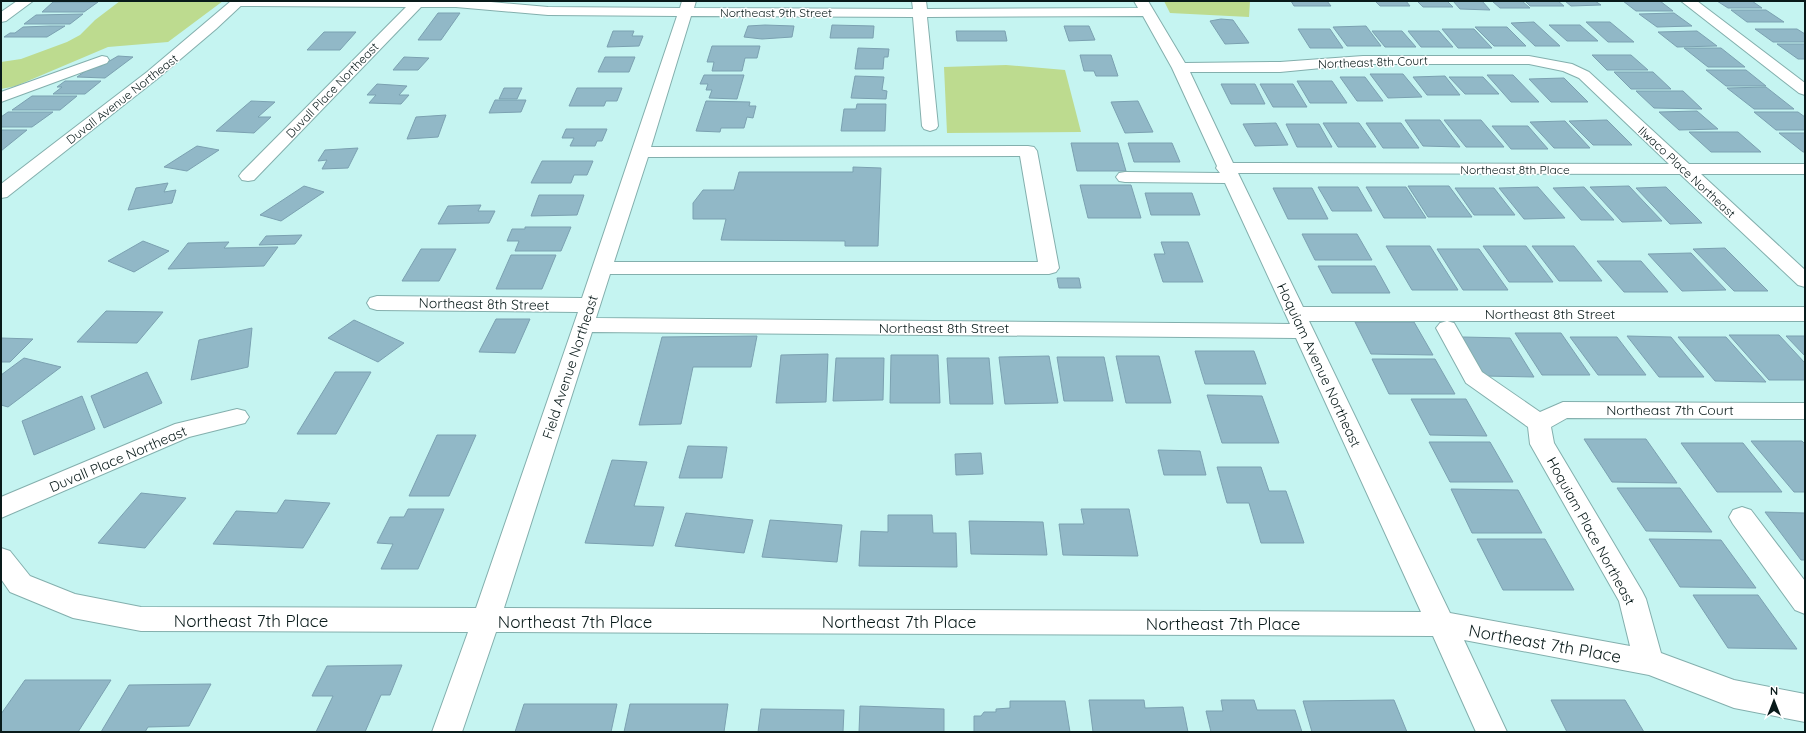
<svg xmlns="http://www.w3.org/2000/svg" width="1806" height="733" font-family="Quicksand,sans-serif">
	<rect width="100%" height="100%" fill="#c5f4f1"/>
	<path fill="#bddb8f" d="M120,1H223L168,42L108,47L16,86L1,89V62L21,59L67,42L80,35L95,20Z
		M1164,1H1250L1249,17L1170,13Z
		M1006,65L1065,70L1081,132L947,133L944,67Z"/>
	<path fill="#91b8c7" stroke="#7ba1b1" d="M1291,1H1327L1331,6H1294Z
		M1375,1H1406L1410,6H1380Z
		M1417,1H1447L1453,7H1423Z
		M1453,1H1482L1490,10L1460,9Z
		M1492,1H1522L1530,8H1500Z
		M1525,1H1558L1564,6H1530Z
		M1565,1H1595L1601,5L1571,6Z
		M1623,1H1660L1673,11H1636Z
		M1717,1H1752L1762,8H1728Z
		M53,2H98L84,12H42Z
		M1731,10H1766L1784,22H1747Z
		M438,13H460L441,40H418Z
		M1674,13L1692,26L1657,27L1639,14Z
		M83,14L70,24H24L36,15Z
		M1221,19L1233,20L1249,43L1225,44L1210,21Z
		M1534,22L1560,46H1535L1511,23Z
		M1586,22H1610L1634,42H1608Z
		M765,25L794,26L792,37L762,39L744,37L748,26Z
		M832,25L874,26L873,38H830Z
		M1549,25H1580L1598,41H1567Z
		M50,26H65L47,37H4L10,33H15L23,27Z
		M1064,26H1089L1095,40L1069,41Z
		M1366,26L1381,46H1347L1333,27Z
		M1475,27H1507L1526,46H1494Z
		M1298,29H1330L1343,48H1310Z
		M1442,29H1474L1492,48H1458Z
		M1755,29H1797L1805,34V42H1773Z
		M613,31H634L632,36H643L639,46L607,47Z
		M956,31H1005L1007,41H957Z
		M1372,31H1402L1416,47H1385Z
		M1408,31H1439L1453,47H1421Z
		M1697,31L1717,46L1677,47L1658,32Z
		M324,32H356L340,50H307Z
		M1777,44H1805V59H1798Z
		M712,46H760L757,58H745L742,71H712L714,62H707Z
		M858,48L889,49L888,57H884L883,69H855Z
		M1684,48H1721L1745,67H1708Z
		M1080,55H1111L1118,76H1096L1094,71H1084Z
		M1592,55H1631L1648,70H1607Z
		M118,56L133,57L105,78L77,77L87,70H89L96,66H101Z
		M404,57L429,58L418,70H393Z
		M605,57H635L629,72H598Z
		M1706,70H1746L1766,86H1726Z
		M1614,72H1653L1671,89H1631Z
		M1370,74H1403L1422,97L1388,98Z
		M704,75H744L737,99L709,98L712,90H706L708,84H700Z
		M1487,75H1513L1539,102H1511Z
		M855,76L884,77L882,90L887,91L886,99L851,98Z
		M1445,76L1460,95H1427L1413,77Z
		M1340,77H1365L1383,101H1357Z
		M1449,77H1483L1499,94H1465Z
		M1564,78L1588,102H1551L1529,79Z
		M65,81H101L85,94H53L62,87H57Z
		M1297,81H1332L1347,103H1310Z
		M377,84L407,86L399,95H409L401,104L369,103L376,95H367Z
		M1221,84H1255L1265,104H1231Z
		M1260,84H1293L1307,107H1273Z
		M1766,87L1794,109H1754L1727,88Z
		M504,88H522L517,99H499Z
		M577,88H622L617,101H606L604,106H569Z
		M1636,91H1683L1702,109L1654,108Z
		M32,96H77L60,110H12Z
		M495,100H526L521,112L489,113Z
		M251,101L275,102L258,117H271L254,133L216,131Z
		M706,101L750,102L749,106H756L753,118L747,117L744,128H721L720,132L696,131Z
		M1138,101L1153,132L1125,133L1111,102Z
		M857,104H886L885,131H841L844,109H856Z
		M1697,111L1718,129L1679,130L1659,112Z
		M8,112H53L32,127H1V117Z
		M1754,112H1798L1805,117V130H1776Z
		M446,115L438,137L407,139L416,117Z
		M1405,120H1440L1460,147L1423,146Z
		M1444,120H1481L1504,147H1466Z
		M1607,120L1632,145H1593L1569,121Z
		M1565,121L1590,148H1554L1530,122Z
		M1276,123L1288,145L1255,146L1243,124Z
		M1323,123H1359L1376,147H1338Z
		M1366,123H1401L1419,148H1383Z
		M1286,124H1319L1332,147H1297Z
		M1492,126H1528L1548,149H1511Z
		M566,129H607L602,141H597L595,146H570L574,138H562Z
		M1,130H27L1,151Z
		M1689,132H1738L1761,152H1711Z
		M1779,133H1805V152H1803Z
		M1071,143H1118L1126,171H1077Z
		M1128,143H1172L1180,162H1134Z
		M197,146L219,150L187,171L164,167Z
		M358,148L348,168L322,169L327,160L318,161L325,150Z
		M542,161H593L587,175H574L571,183H531Z
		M853,167L881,168L878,246H845V241L721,240L726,219H693V203L703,190H734L739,172H853Z
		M168,183L164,192L176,190L172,203L128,210L136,188Z
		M1080,185H1131L1141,218H1088Z
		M304,186L324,192L281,221L260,215Z
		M1408,186H1449L1472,217H1428Z
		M1629,186L1662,221L1622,222L1590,187Z
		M1318,187H1358L1372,211H1332Z
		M1366,187H1406L1426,218H1384Z
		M1538,187L1565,218L1524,219L1499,188Z
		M1584,187L1614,220H1581L1553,188Z
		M1666,187L1702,223L1670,224L1636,188Z
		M1273,188H1312L1328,219H1288Z
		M1455,188H1494L1515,215H1474Z
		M1145,193H1192L1200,215H1151Z
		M539,195H584L577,215L531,216Z
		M481,205L478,211H495L489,223L438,224L448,206Z
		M525,227H571L561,251H515L519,241H507L512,229H525Z
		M1302,234H1357L1372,260H1315Z
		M302,235L295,244L259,245L266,236Z
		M143,241L169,251L134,272L108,261Z
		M229,242L224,248L278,247L264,266L168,269L188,243Z
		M1161,242H1188L1203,282H1163L1154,254H1165Z
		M1386,246H1430L1458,290H1412Z
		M1483,246H1526L1553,282H1509Z
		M1532,246H1574L1602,281H1559Z
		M1725,248L1768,291H1734L1693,249Z
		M421,249H456L439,281H402Z
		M1437,249H1479L1508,290H1463Z
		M1691,253L1726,290L1682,291L1648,254Z
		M511,255H556L542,289H496Z
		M1597,261H1641L1668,292H1624Z
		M1318,266H1375L1390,293H1332Z
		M1057,278H1079L1081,288H1059Z
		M106,311L163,312L137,343L77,342Z
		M496,319H530L515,353L479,352Z
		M354,320L404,343L378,362L328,338Z
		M1355,322H1414L1433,355L1371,354Z
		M252,328L248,367L191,380L199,340Z
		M1515,333H1561L1590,375H1542Z
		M1729,335H1779L1805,363V380H1769Z
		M757,336L751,367H693L681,424L639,425L662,337Z
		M1627,336L1671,337L1704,377H1659Z
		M1786,336H1805V356Z
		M1462,337L1510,338L1534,377L1484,376Z
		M1570,337H1617L1646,375H1598Z
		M1678,337H1726L1766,382L1715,381Z
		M1,338L33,339L10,362H1Z
		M1195,351H1254L1266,384H1205Z
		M828,354L826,402L776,403L781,355Z
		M891,355H938L940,403H890Z
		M1049,356L1058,403L1005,404L999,357Z
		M1116,356H1159L1171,403H1126Z
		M1057,357H1104L1113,401H1064Z
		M24,358L61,367L8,407L1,405V375Z
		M836,358H884L883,400L833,401Z
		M947,358H989L993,404H950Z
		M1372,359H1435L1455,394H1389Z
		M147,372L162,403L104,428L91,396Z
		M335,372H371L336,434H297Z
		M1207,395L1262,396L1279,443H1222Z
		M82,396L95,429L34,455L22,421Z
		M1411,399H1466L1487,436L1430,435Z
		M437,435H476L449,496H409Z
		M1584,439H1646L1677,483L1612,482Z
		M1751,441H1802L1805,444V492H1794Z
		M1429,442H1490L1513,482H1450Z
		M1681,443H1743L1782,492H1717Z
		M688,446L727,447L722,478H679Z
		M1158,450L1200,451L1206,475H1164Z
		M981,453L983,474L956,475L955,454Z
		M612,460L647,462L634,506L664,507L653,546L585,543Z
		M1217,467H1261L1269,491H1286L1304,543H1261L1249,503H1227Z
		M1617,488H1680L1712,532L1646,531Z
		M1451,489L1518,490L1542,533H1472Z
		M141,493L186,498L145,548L98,543Z
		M285,500L330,503L303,548L213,544L236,511L277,513Z
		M408,509H444L418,569H381L393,544L377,543L390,517H404Z
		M1081,509H1129L1138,556L1063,555L1059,524H1084Z
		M1765,512L1805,513V560H1801Z
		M686,513L753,520L744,553L675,546Z
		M888,515H932L933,533H956L957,567L859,566L861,531L888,532Z
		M770,520L842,525L837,562L762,557Z
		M969,521L1043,522L1047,555L971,554Z
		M1477,539H1545L1574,590H1503Z
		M1649,539L1721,540L1756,588L1680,587Z
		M1693,595H1758L1797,649L1728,648Z
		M402,665L390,695H381L365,732H316L333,696H312L327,666Z
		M25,680H111L78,732H1V714Z
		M211,684L189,726L148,727L145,732H101L129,685Z
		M1089,700H1144L1145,708L1183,707L1188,732H1093Z
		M1221,700H1254L1257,710H1295L1302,732H1211L1206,711H1223Z
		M1394,700L1407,732H1312L1303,701Z
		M1551,700H1625L1644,732H1567Z
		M1010,701H1065L1070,732H974V716H981L984,712H996V709L1010,708Z
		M524,704H617L611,732H515Z
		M630,704H728L724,732H624Z
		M860,706L944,709V732H859Z
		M761,709L844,710L843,732H758Z"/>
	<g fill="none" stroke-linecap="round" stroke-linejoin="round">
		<defs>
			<path id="minor" d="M17,1H33L6,21L1,22V12Z
				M232,1H480L548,7L680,8L682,1H696L694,8L913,9L912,1H926L927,9L1138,8L1134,1H1148L1185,63L1280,62L1363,56H1529L1572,64L1589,72L1689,164H1805V174H1701L1805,270V287L1798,285L1680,174L1238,173L1303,307H1805V321H1309L1450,613L1630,646L1619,601L1530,444L1528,427L1466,383L1436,328L1440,323L1447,321L1454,323L1482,372L1540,412L1563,402L1805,403V419L1567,418L1551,427L1554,443L1642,591L1646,599L1661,653L1734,680L1805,694V722L1734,708L1649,675L1464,640L1507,732H1476L1433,636L496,632L462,732H432L468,632L141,631L73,618L10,592L1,579V548L10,551L30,576L75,594L141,607L476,608L578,312L377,310L370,308L367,303L370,298L377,296L582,298L677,16L548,15L456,7H421L254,180L248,181L242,180L239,176L242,172L406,7L238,6L233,5ZM691,16L913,17L922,126L924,129L930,131L936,129L938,126L927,17L1143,16L1172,68L1217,166L1216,168L1220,173L1125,172L1119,173L1116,177L1119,181L1125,182L1225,183L1290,324L596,318L610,274H1049L1056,272L1059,268L1037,151L1034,147L1028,146L651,147ZM1363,64H1529L1563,71L1579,78L1669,164L1233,163L1190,72H1280ZM1020,156L1038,262H614L648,157ZM592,332L1296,338L1421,612L504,608Z
				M1681,1H1697L1805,83V95L1799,93Z
				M102,56L107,57L109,60L107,63L1,102V92Z
				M237,409L245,411L249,417L245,423L189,437L1,518V497L175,424Z
				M1742,507L1751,510L1805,581V614L1795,610L1733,524L1729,517L1733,510Z"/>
			<path id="major" d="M231,1H246L216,29L157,79L7,197L1,198V184L147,72Z"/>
		</defs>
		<use href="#minor" stroke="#83afad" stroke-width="2"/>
		<use href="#major" stroke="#83afad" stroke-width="2"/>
		<use href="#minor" fill="#fff" fill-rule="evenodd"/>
		<use href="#major" fill="#fff" fill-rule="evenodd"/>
	</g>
	<g text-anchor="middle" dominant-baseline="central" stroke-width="3" stroke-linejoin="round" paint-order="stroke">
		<g font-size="12" fill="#091a1a" stroke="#fff">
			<text x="776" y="12">Northeast 9th Street</text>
			<text transform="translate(1373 62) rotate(-2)">Northeast 8th Court</text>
			<text transform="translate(332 90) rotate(-46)">Duvall Place Northeast</text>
			<text transform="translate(122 99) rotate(-38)">Duvall Avenue Northeast</text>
			<text x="1515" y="169">Northeast 8th Place</text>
			<text transform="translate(1687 172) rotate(43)">Ilwaco Place Northeast</text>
		</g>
		<g font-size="14" fill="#091a1a" stroke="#fff">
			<text transform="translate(484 304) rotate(1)">Northeast 8th Street</text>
			<text x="1550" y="314">Northeast 8th Street</text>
			<text x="944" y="328">Northeast 8th Street</text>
			<text transform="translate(1319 365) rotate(65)">Hoquiam Avenue Northeast</text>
			<text transform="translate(570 367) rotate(-72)">Field Avenue Northeast</text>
			<text x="1670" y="410">Northeast 7th Court</text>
			<text transform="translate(118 459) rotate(-23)">Duvall Place Northeast</text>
			<text transform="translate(1591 531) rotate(61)">Hoquiam Place Northeast</text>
		</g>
		<g font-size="17" fill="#091a1a" stroke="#fff">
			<text x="251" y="620">Northeast 7th Place</text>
			<text x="575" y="621">Northeast 7th Place</text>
			<text x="899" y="621">Northeast 7th Place</text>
			<text x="1223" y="623">Northeast 7th Place</text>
			<text transform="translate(1545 643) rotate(10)">Northeast 7th Place</text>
		</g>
	</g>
	<rect width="1806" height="733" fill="none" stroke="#091a1a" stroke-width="4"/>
	<g transform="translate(1774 701)" stroke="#ffffff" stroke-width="3" paint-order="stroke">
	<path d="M0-3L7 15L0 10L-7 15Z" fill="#091a1a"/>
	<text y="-6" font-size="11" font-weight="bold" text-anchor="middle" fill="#091a1a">N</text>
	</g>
</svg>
